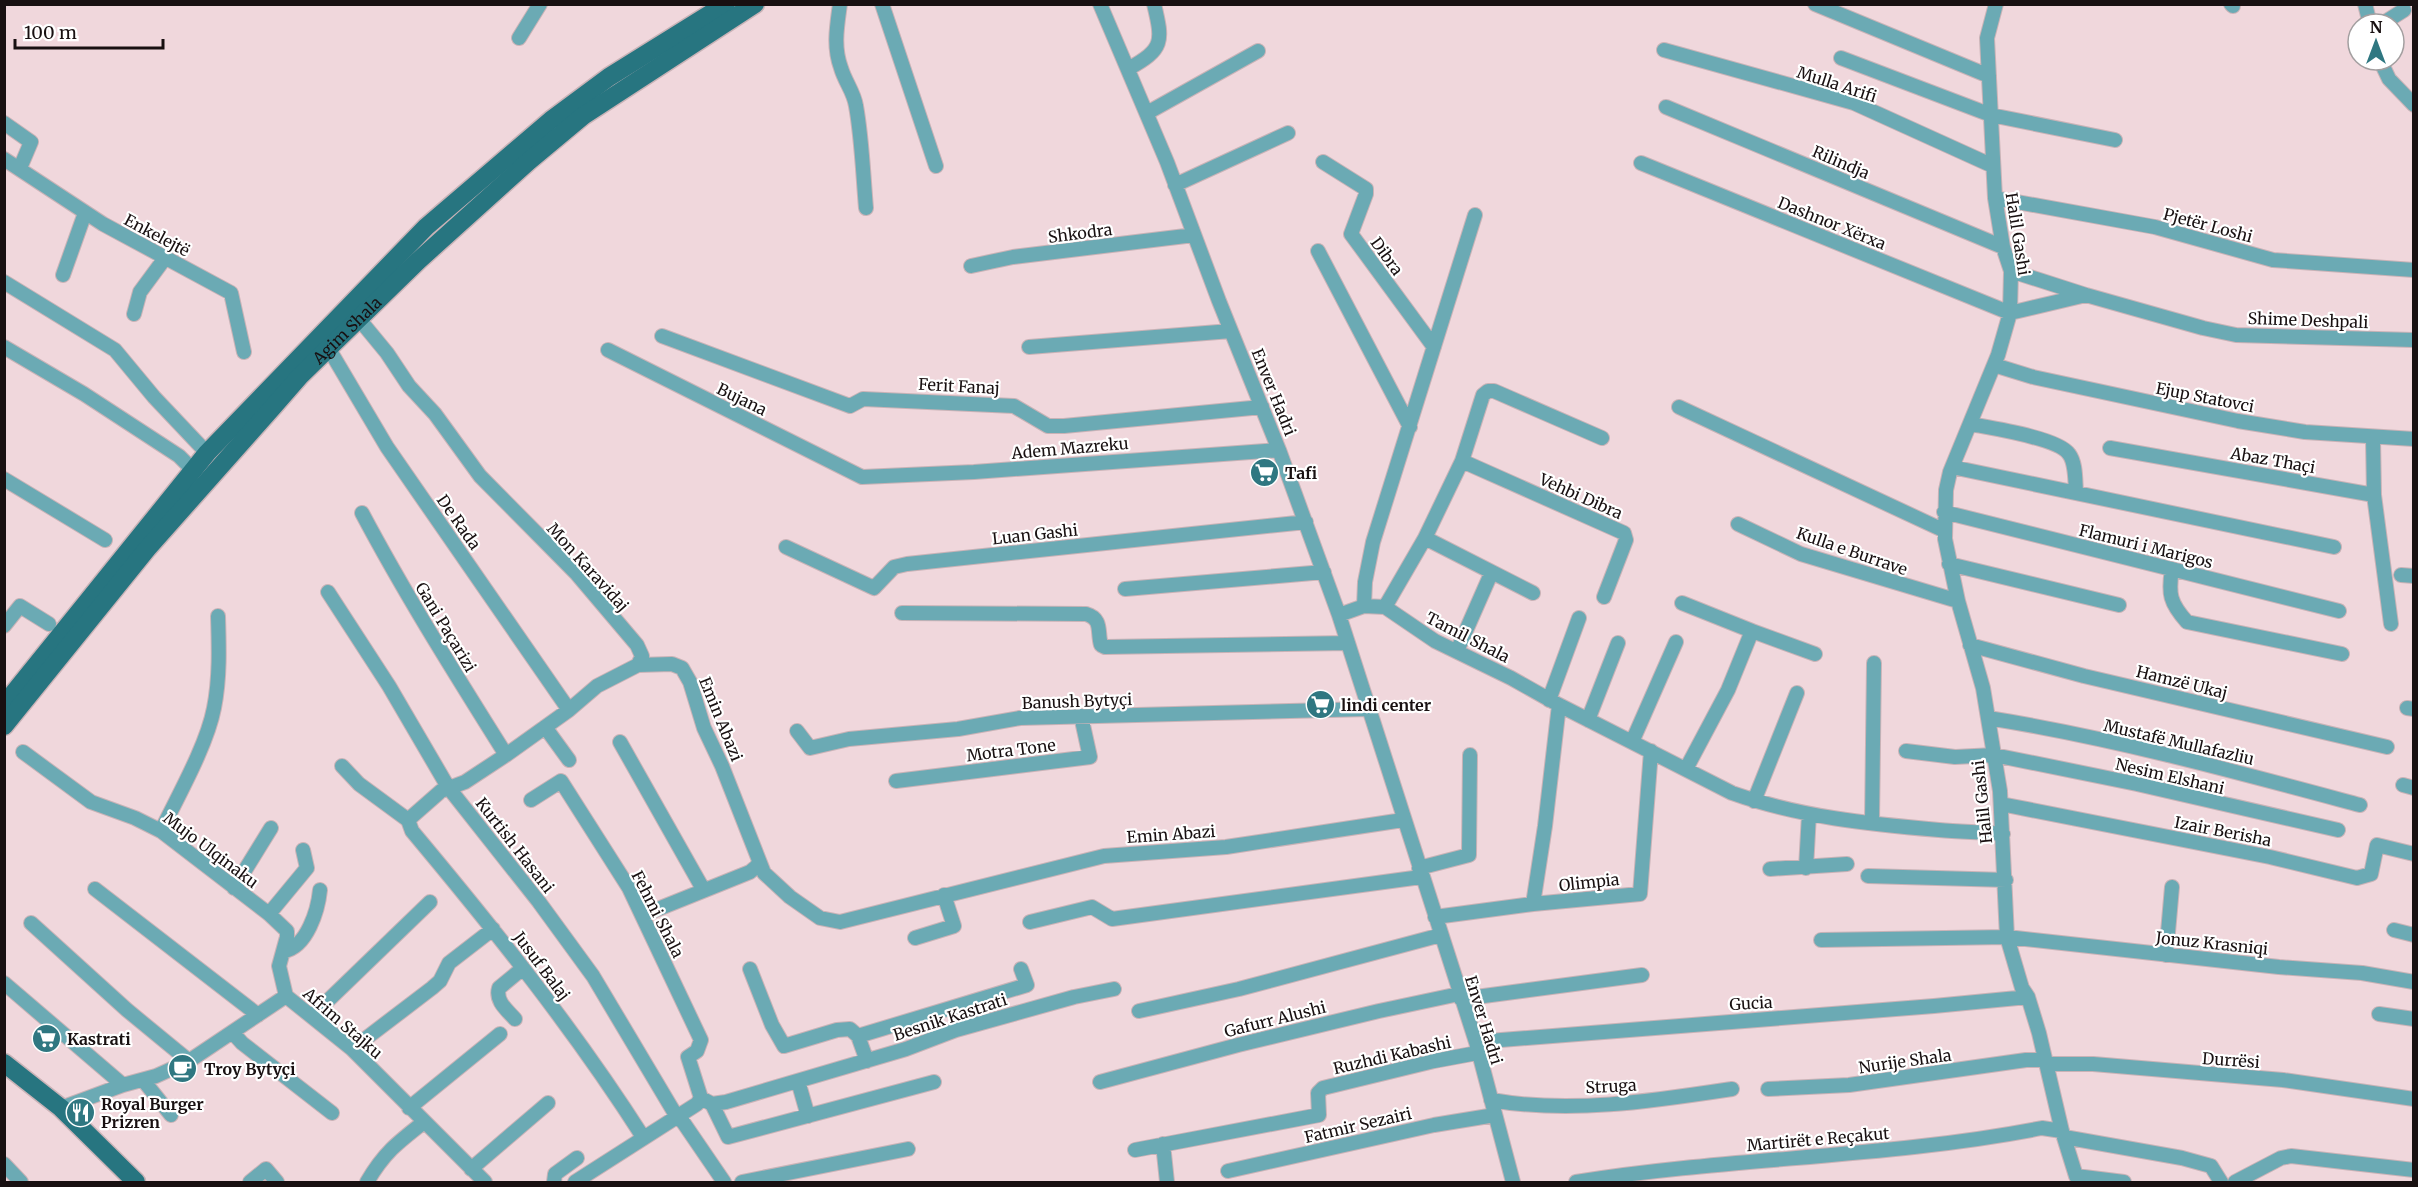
<svg xmlns="http://www.w3.org/2000/svg" width="2418" height="1187" font-family="Merriweather,serif">
	<rect width="100%" height="100%" fill="#f0d7dc"/>
	<g fill="none" stroke-linecap="round" stroke-linejoin="round">
		<defs>
			<path id="minor" d="M840,4C837,26 833,47 841,68C845,82 854,92 856,106C862,139 863,174 866,208
				M882,4L936,166
				M1100,4L1167,162L1219,301L1279,450L1339,615L1476,1042L1513,1182
				M1815,4L1989,76
				M1996,4L1987,38L1995,198L2003,247L2011,271L2010,313L1998,355L1950,472L1946,490L1945,539L1958,601L1983,688L2000,791L2007,937L2022,988L2028,997L2039,1033L2062,1131L2076,1176L2080,1182
				M2231,4L2233,6
				M2365,4L2370,24
				M2382,24L2404,10
				M519,38L540,4
				M1664,50L1854,103L1993,166
				M1841,58L1991,115L2115,140
				M2380,60L2389,79L2414,105
				M1128,69C1164,49 1163,42 1154,4
				M1666,107L2003,247
				M1147,113L1258,51
				M4,123L31,142L20,168
				M4,159L103,224L231,293L244,352
				M1323,162L1366,189V194L1351,234L1434,347
				M1641,163L2010,313L2086,295
				M1175,185L1288,133
				M1995,198L2155,227L2273,260L2414,270
				M1318,251L1410,427
				M971,266L1013,257L1194,235
				M2011,271L2086,295L2203,328L2236,335L2414,340
				M63,275L85,213
				M4,282L115,350L154,397L207,453
				M134,314L140,292L165,258
				M359,319L387,353L409,386L435,414L480,476L576,573L637,645L642,656L638,665
				M662,336L850,406L863,399L1014,406L1048,426H1064L1262,407
				M4,347L84,394L179,456L193,470
				M1029,347L1231,331
				M329,349L387,447L569,710
				M608,350L862,477L974,472L1279,450
				M1994,365L2033,377L2238,421L2305,432L2414,439
				M1679,407L1945,531
				M1970,424C1991,428 2058,438 2069,454C2076,463 2075,480 2076,491
				M2110,448L2374,495L2373,438
				M1462,461L1624,533L1626,540L1604,597
				M1952,467L2334,547
				M4,479L105,540
				M2374,495L2391,624
				M1944,512L2339,611
				M362,513C406,596 456,675 506,755
				M1738,524L1801,554L1958,601
				M1425,538L1533,593
				M786,547L874,588L894,567L907,564L1306,522
				M1949,564L2119,605
				M2172,569C2168,594 2170,603 2187,622L2342,654
				M2401,575L2414,576
				M1125,589L1324,572
				M328,592L389,686L448,787L539,902L593,976L677,1117L683,1122L724,1182
				M1682,603L1752,631
				M1364,606L1365,582L1373,542L1475,215
				M1385,607L1425,538L1462,461L1483,395L1488,391H1494L1602,438
				M902,613L1086,614C1103,619 1097,632 1101,645L1105,647L1348,643
				M1339,615L1364,606L1385,607L1435,641L1511,678L1559,705L1732,793C1799,817 1869,824 1939,830C1960,832 1982,832 2003,834
				M4,626L20,606L49,624
				M1970,645L2084,676L2387,747
				M1457,651L1490,576
				M1549,700L1579,618
				M2407,708L2414,709
				M1988,718C2113,738 2237,772 2360,805
				M1588,720L1618,643
				M545,727L569,760
				M797,731L810,748L849,739L958,729L1020,718L1369,709
				M620,742L703,889
				M1632,742L1676,642
				M1906,751L1955,757L1994,755L2137,784L2338,830
				M23,752L91,802L135,818L161,831L269,914L287,931V937L279,966L286,996
				M342,766L359,784L408,820L412,831C494,929 574,1029 643,1137
				M1686,769L1728,690L1752,631L1815,654
				M896,781L1090,757L1081,716
				M2403,785L2414,788
				M531,800L561,781L629,888L701,1040L697,1051L688,1057L701,1098
				M1754,801L1797,693
				M2001,804L2270,857L2357,878L2371,874L2377,845L2414,854
				M408,820L441,791L465,782L506,755L569,710L597,686L638,665L672,664L682,668L690,682L704,728L722,766L764,873L790,897L820,918L840,922L1104,856L1226,847L1403,820
				M1872,823L1874,663
				M161,831C178,796 207,745 214,708C220,678 219,647 218,616
				M1419,868L1469,855L1470,755
				M1806,868L1809,814
				M1770,869L1847,864
				M1868,876L2006,880
				M234,888L271,828
				M95,889L258,1015
				M1533,904L1545,826L1559,705
				M269,914L307,868L303,850
				M643,915L750,872L757,866L759,861
				M1435,917L1533,904L1640,894L1651,751
				M1030,922L1092,907L1112,919L1421,877
				M31,923L127,1010L189,1061
				M2394,930L2414,935
				M915,938L954,926L944,895
				M1821,940L2007,937L2279,967L2362,973L2414,982
				M284,951C307,947 318,910 320,890
				M2166,955L2172,887
				M750,969L772,1025L784,1046L837,1030L850,1029L858,1036L867,1061
				M4,983L123,1085
				M286,996L352,1049L485,1182
				M1461,999L1642,975
				M1139,1011L1239,989L1441,935
				M2379,1014L2414,1019
				M313,1015L430,902
				M515,1019C507,1010 495,1001 499,988L523,968
				M233,1033L242,1043L332,1113
				M858,1036L1027,985L1021,969
				M1476,1042L1934,1006L2028,997
				M352,1049L432,988L440,981L449,963L493,929
				M2046,1064H2093L2283,1080L2414,1099
				M143,1080L171,1115
				M798,1081L808,1116
				M1100,1082L1238,1045L1379,1011L1459,994
				M1768,1089L1849,1085L2026,1060H2045
				M701,1098L712,1104L726,1102L906,1049L956,1030L1074,997L1114,989
				M1491,1100C1570,1114 1653,1101 1732,1089
				M712,1104L728,1137L934,1082
				M61,1108L123,1085L156,1076L189,1061L286,996
				M409,1108L500,1034
				M2064,1137L2182,1158L2211,1166L2221,1182
				M1163,1144L1167,1182
				M1135,1150L1319,1115L1318,1093L1323,1088L1434,1061L1477,1053
				M4,1164L21,1182
				M471,1169L548,1103
				M1228,1171L1434,1125L1495,1115
				M2076,1176L2124,1182
				M250,1182L266,1169L277,1182
				M367,1182C384,1153 397,1143 424,1122
				M554,1182L555,1174L577,1158
				M575,1182L697,1104L701,1098
				M742,1182L908,1149
				M1576,1182C1730,1157 1889,1158 2042,1128L2062,1131
				M2235,1182L2281,1158L2291,1156L2414,1170"/>
			<g id="major">
				<path d="M4,705L207,453L426,227L551,120L609,77L726,4"/>
				<path id="s1" d="M4,726L147,549L273,407L300,376L418,261L529,161L583,116L755,4"/>
				<path d="M4,1063L61,1108L136,1182"/>
			</g>
		</defs>
		<use href="#minor" stroke="#c9b3b7" stroke-width="16"/>
		<use href="#major" stroke="#c9b3b7" stroke-width="21"/>
		<use href="#minor" stroke="#6baab4" stroke-width="14"/>
		<use href="#major" stroke="#277580" stroke-width="18"/>
	</g>
	<defs>
		<symbol id="supermarket-disc" viewBox="-11 -11 22 22"><circle r="9.5" fill="#2f7781" stroke="#fff"/><path d="M-6-5.5h2.5l.6 2H6L4.5 2H-2.5L-4.4-4H-6ZM-1.5 3.2a1.3 1.3 0 1 0 .1 0ZM3 3.2a1.3 1.3 0 1 0 .1 0Z" fill="#fff"/></symbol>
		<symbol id="cafe-disc" viewBox="-11 -11 22 22"><circle r="9.5" fill="#2f7781" stroke="#fff"/><path d="M-5.5-4.5H6V0H3Q3 3.5 0 3.5H-2.5Q-5.5 3.5-5.5 0ZM3-3.2v2h1.7v-2ZM-6 4.5H4V6H-6Z" fill="#fff"/></symbol>
		<symbol id="restaurant-disc" viewBox="-11 -11 22 22"><circle r="9.5" fill="#2f7781" stroke="#fff"/><path d="M-5-6h1v4h1v-4h1v4h1v-4h1v5L-1.5 .5V6h-2V.5L-5-1ZM5-6V6H3V1.5H1.5Q1.5-4 5-6Z" fill="#fff"/></symbol>
	</defs>
	<g fill-rule="evenodd">
		<use href="#supermarket-disc" x="1248" y="456" width="33" height="33"/>
		<use href="#supermarket-disc" x="1304" y="688" width="33" height="33"/>
		<use href="#supermarket-disc" x="30" y="1022" width="33" height="33"/>
		<use href="#cafe-disc" x="166" y="1052" width="33" height="33"/>
		<use href="#restaurant-disc" x="64" y="1096" width="33" height="33"/>
	</g>
	<g text-anchor="middle" dominant-baseline="central" stroke-width="4.5" stroke-linejoin="round" paint-order="stroke">
		<g font-size="16" fill="#181011" stroke="#fff">
			<text transform="translate(1837 84) rotate(18)">Mulla Arifi</text>
			<text transform="translate(1841 162) rotate(23)">Rilindja</text>
			<text transform="translate(1832 223) rotate(22)">Dashnor Xërxa</text>
			<text transform="translate(2208 225) rotate(15)">Pjetër Loshi</text>
			<text transform="translate(1080 233) rotate(-7)">Shkodra</text>
			<text transform="translate(2018 234) rotate(81)">Halil Gashi</text>
			<text transform="translate(157 235) rotate(28)">Enkelejtë</text>
			<text transform="translate(1387 256) rotate(54)">Dibra</text>
			<text transform="translate(2308 320) rotate(2)">Shime Deshpali</text>
			<text stroke="none"><textPath href="#s1" startOffset="524">Agim Shala</textPath></text>
			<text transform="translate(959 386) rotate(3)">Ferit Fanaj</text>
			<text transform="translate(1274 392) rotate(68)">Enver Hadri</text>
			<text transform="translate(2205 397) rotate(11)">Ejup Statovci</text>
			<text transform="translate(742 399) rotate(26)">Bujana</text>
			<text transform="translate(1070 448) rotate(-5)">Adem Mazreku</text>
			<text transform="translate(2273 460) rotate(10)">Abaz Thaçi</text>
			<text transform="translate(1581 496) rotate(24)">Vehbi Dibra</text>
			<text transform="translate(459 522) rotate(55)">De Rada</text>
			<text transform="translate(1035 534) rotate(-6)">Luan Gashi</text>
			<text transform="translate(2146 546) rotate(14)">Flamuri i Marigos</text>
			<text transform="translate(1852 551) rotate(19)">Kulla e Burrave</text>
			<text transform="translate(588 567) rotate(48)">Mon Karavidaj</text>
			<text transform="translate(446 627) rotate(59)">Gani Paçarizi</text>
			<text transform="translate(1468 637) rotate(27)">Tamil Shala</text>
			<text transform="translate(2182 682) rotate(14)">Hamzë Ukaj</text>
			<text transform="translate(1077 701) rotate(-2)">Banush Bytyçi</text>
			<text transform="translate(721 719) rotate(68)">Emin Abazi</text>
			<text transform="translate(2179 742) rotate(13)">Mustafë Mullafazliu</text>
			<text transform="translate(1011 750) rotate(-7)">Motra Tone</text>
			<text transform="translate(2170 776) rotate(13)">Nesim Elshani</text>
			<text transform="translate(1982 802) rotate(-96)">Halil Gashi</text>
			<text transform="translate(2223 831) rotate(11)">Izair Berisha</text>
			<text transform="translate(1171 834) rotate(-4)">Emin Abazi</text>
			<text transform="translate(515 845) rotate(52)">Kurtish Hasani</text>
			<text transform="translate(211 850) rotate(37)">Mujo Ulqinaku</text>
			<text transform="translate(1589 882) rotate(-6)">Olimpia</text>
			<text transform="translate(658 914) rotate(63)">Fehmi Shala</text>
			<text transform="translate(2212 943) rotate(6)">Jonuz Krasniqi</text>
			<text transform="translate(542 966) rotate(53)">Jusuf Balaj</text>
			<text transform="translate(1751 1003) rotate(-3)">Gucia</text>
			<text transform="translate(950 1017) rotate(-18)">Besnik Kastrati</text>
			<text transform="translate(1275 1019) rotate(-14)">Gafurr Alushi</text>
			<text transform="translate(1484 1020) rotate(73)">Enver Hadri</text>
			<text transform="translate(343 1023) rotate(41)">Afrim Stajku</text>
			<text transform="translate(1392 1055) rotate(-13)">Ruzhdi Kabashi</text>
			<text transform="translate(2231 1060) rotate(4)">Durrësi</text>
			<text transform="translate(1905 1061) rotate(-8)">Nurije Shala</text>
			<text transform="translate(1611 1086) rotate(-3)">Struga</text>
			<text transform="translate(1358 1125) rotate(-13)">Fatmir Sezairi</text>
			<text transform="translate(1818 1139) rotate(-5)">Martirët e Reçakut</text>
		</g>
		<g font-size="16" font-weight="bold" fill="#181011" stroke="#fff" text-anchor="start">
			<text x="1285" y="473">Tafi</text>
			<text x="1341" y="705">lindi center</text>
			<text x="67" y="1039">Kastrati</text>
			<text x="204" y="1069">Troy Bytyçi</text>
			<text x="101" y="1104">Royal Burger<tspan x="101" dy="18">Prizren</tspan></text>
		</g>
	</g>
	<rect width="2418" height="1187" fill="none" stroke="#181011" stroke-width="12"/>
	<g transform="translate(2376 42)"><circle r="28" fill="#ffffff" stroke="#a39fa0" stroke-width="1.5"/>
	<path d="M0-4.5L10 22L0 15L-10 22Z" fill="#2f7781"/>
	<text y="-9" font-size="16" font-weight="bold" text-anchor="middle" fill="#181011">N</text>
	</g>
	<path d="M15 39v9h148v-9" fill="none" stroke="#181011" stroke-width="3"/>
	<text x="24" y="39" font-size="18" fill="#181011" stroke="#ffffff" stroke-width="4.5" paint-order="stroke">100 m</text>
</svg>
